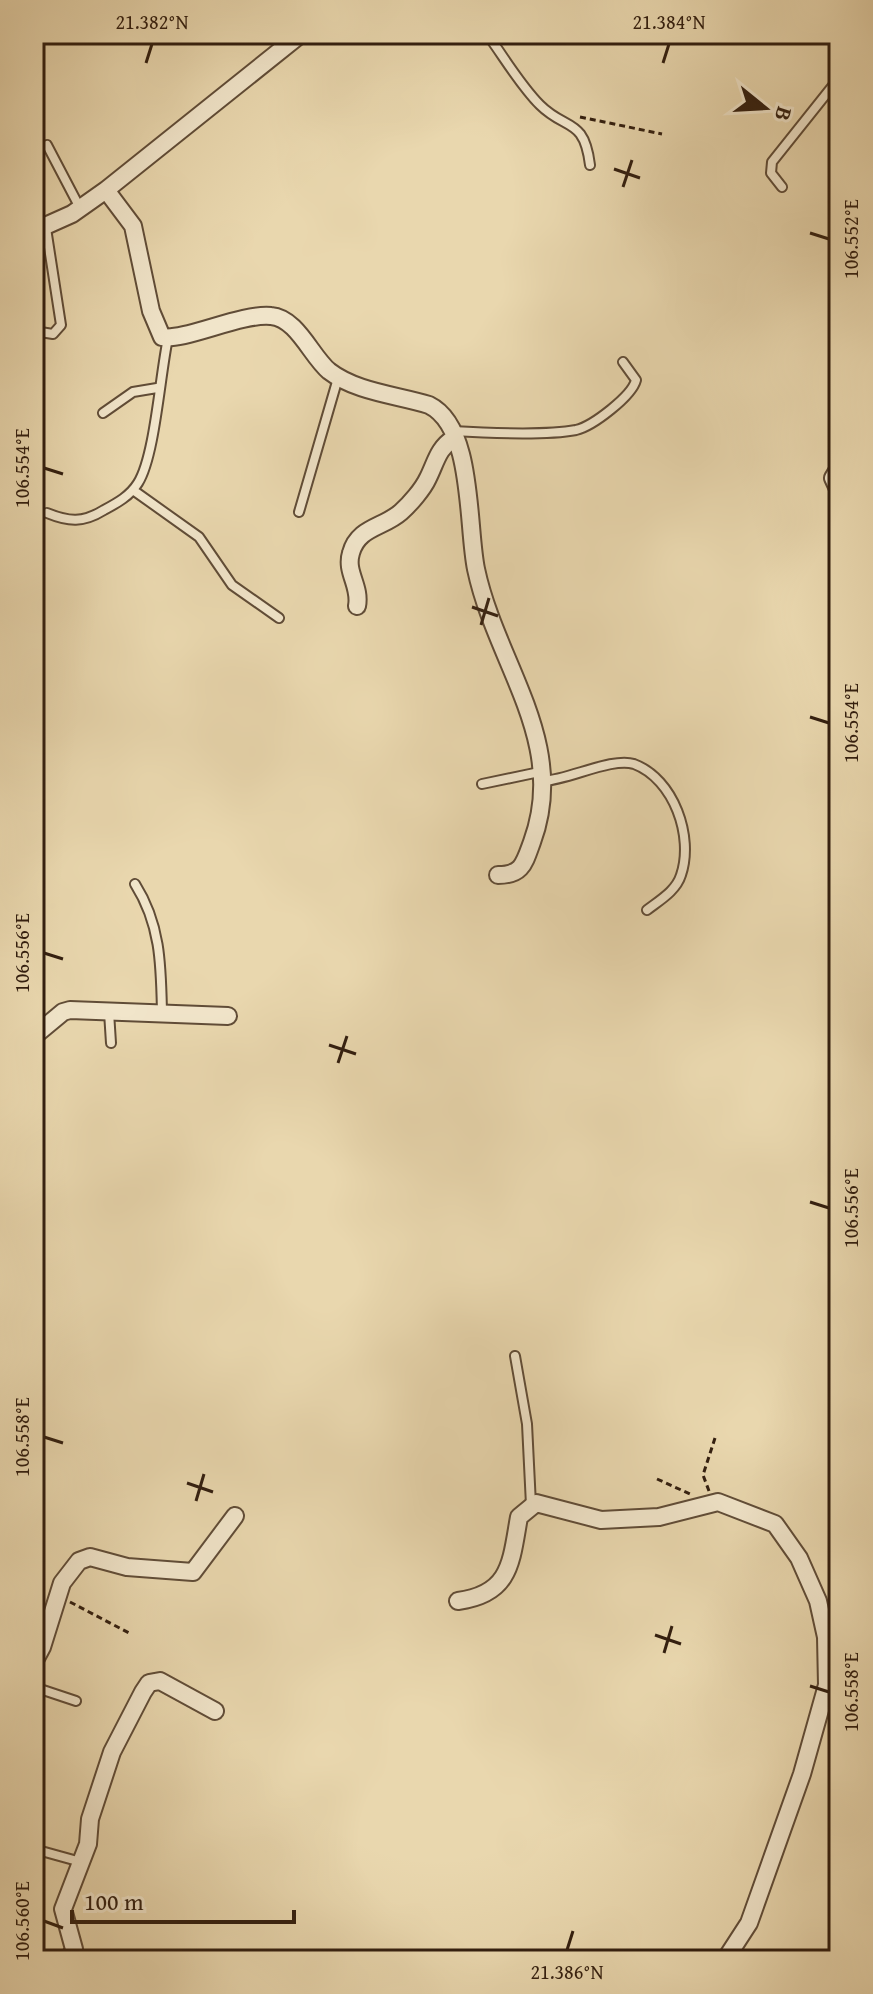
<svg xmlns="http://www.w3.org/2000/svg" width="873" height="1994" font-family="'Gentium Book Plus',serif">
	<rect width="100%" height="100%" fill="#e9d7ae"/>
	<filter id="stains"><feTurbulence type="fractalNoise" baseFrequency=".0025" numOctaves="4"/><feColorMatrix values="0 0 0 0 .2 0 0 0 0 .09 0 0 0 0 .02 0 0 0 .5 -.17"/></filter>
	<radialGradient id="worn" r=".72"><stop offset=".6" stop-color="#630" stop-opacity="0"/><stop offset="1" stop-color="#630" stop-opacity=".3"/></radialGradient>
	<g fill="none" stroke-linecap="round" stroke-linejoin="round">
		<defs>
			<path id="service" d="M487,34C504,57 520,85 540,105C566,131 584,117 590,165
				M764,36L765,34
				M47,145L80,208
				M782,187L771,173L772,162L839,78
				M34,331L53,334L61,325L46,228
				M103,413L133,392L157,388
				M452,431C486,433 544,436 576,430C593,426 632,396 636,380L623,362
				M133,490L199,537L232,585L279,618
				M299,512L338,378
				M47,513C69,522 83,523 104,510C117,503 130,496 138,483C155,456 160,375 168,338
				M544,781C570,779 613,757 634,764C674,779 694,837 681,875C676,891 660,900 647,910
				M482,784L544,771
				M135,884C161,925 161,966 162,1013
				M109,1012L111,1043
				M515,1356L527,1424L531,1505
				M821,1615L839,1611
				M34,1687L76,1701
				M34,1849L81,1862"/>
			<path id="minor" d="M106,190L133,226L151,311L162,337C185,341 241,313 271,316C297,318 311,356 329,371C356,392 397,395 429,405C474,427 467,526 476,569C496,664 569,742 532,842C524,864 522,875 498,875
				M34,231L72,214L106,190L301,34
				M839,468L833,478L839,491
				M357,606C361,586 345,572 351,553C358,527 383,528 401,512C410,504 423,489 428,478C436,462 438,448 454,438
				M34,1036L63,1012L70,1010L228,1016
				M458,1601C511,1594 511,1562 519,1517L536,1503L601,1520L659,1517L718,1502L775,1524L799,1558L818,1601L826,1637L827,1685L802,1774L749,1923L725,1960
				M34,1662L42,1647L62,1583L79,1561L90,1557L127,1567L193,1572L235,1516
				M68,1960L74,1949L63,1909L88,1844L90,1819L112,1752L143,1692L149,1683L160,1681L215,1711"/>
		</defs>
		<use href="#service" stroke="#604c37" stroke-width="12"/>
		<use href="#minor" stroke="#604c37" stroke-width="20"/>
		<path stroke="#321e0f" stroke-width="3" stroke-dasharray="6 4" stroke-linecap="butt" d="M580,117L662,134
			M657,1479L690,1494
			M709,1491L703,1475L715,1438
			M70,1602L131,1634"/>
		<use href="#service" stroke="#f1e5ca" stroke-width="8"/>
		<use href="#minor" stroke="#f1e5ca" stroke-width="16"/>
	</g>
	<path fill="none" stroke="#321e0f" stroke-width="3" d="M146,63L152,44M663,63L669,44M614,169L640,178M623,187L632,160M810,233L829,239M44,468L63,474M472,607L498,616M481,625L489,598M810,717L829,723M44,953L63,959M329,1045L356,1054M338,1063L347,1036M810,1202L829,1208M44,1437L63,1443M187,1483L213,1492M196,1501L204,1474M655,1635L681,1644M664,1653L672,1626M810,1686L829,1692M44,1921L63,1928M567,1950L573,1931"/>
	<rect width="873" height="1994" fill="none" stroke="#e9d7ae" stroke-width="88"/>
	<g transform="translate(765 108) rotate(108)" stroke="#f1e5ca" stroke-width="6" paint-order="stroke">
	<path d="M0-6L14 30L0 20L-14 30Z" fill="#321e0f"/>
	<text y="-12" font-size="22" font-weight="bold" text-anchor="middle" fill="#321e0f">B</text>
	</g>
	<path d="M72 1910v12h222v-12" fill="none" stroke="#321e0f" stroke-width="4"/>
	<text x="84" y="1910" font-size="24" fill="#321e0f" stroke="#f1e5ca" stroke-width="6" paint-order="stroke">100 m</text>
	<rect x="44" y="44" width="785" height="1906" fill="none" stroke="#321e0f" stroke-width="3"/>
	<g font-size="20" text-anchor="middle" fill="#321e0f">
		<text x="152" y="29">21.382°N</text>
		<text x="669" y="29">21.384°N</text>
		<text transform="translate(851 239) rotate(-90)" y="7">106.552°E</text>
		<text transform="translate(22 468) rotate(-90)" y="7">106.554°E</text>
		<text transform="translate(851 723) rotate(-90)" y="7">106.554°E</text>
		<text transform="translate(22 953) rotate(-90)" y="7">106.556°E</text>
		<text transform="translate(851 1208) rotate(-90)" y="7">106.556°E</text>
		<text transform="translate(22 1437) rotate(-90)" y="7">106.558°E</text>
		<text transform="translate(851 1692) rotate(-90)" y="7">106.558°E</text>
		<text transform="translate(22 1921) rotate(-90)" y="7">106.560°E</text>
		<text x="567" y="1979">21.386°N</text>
	</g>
	<rect width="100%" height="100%" filter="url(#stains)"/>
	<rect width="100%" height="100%" fill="url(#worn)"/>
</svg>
